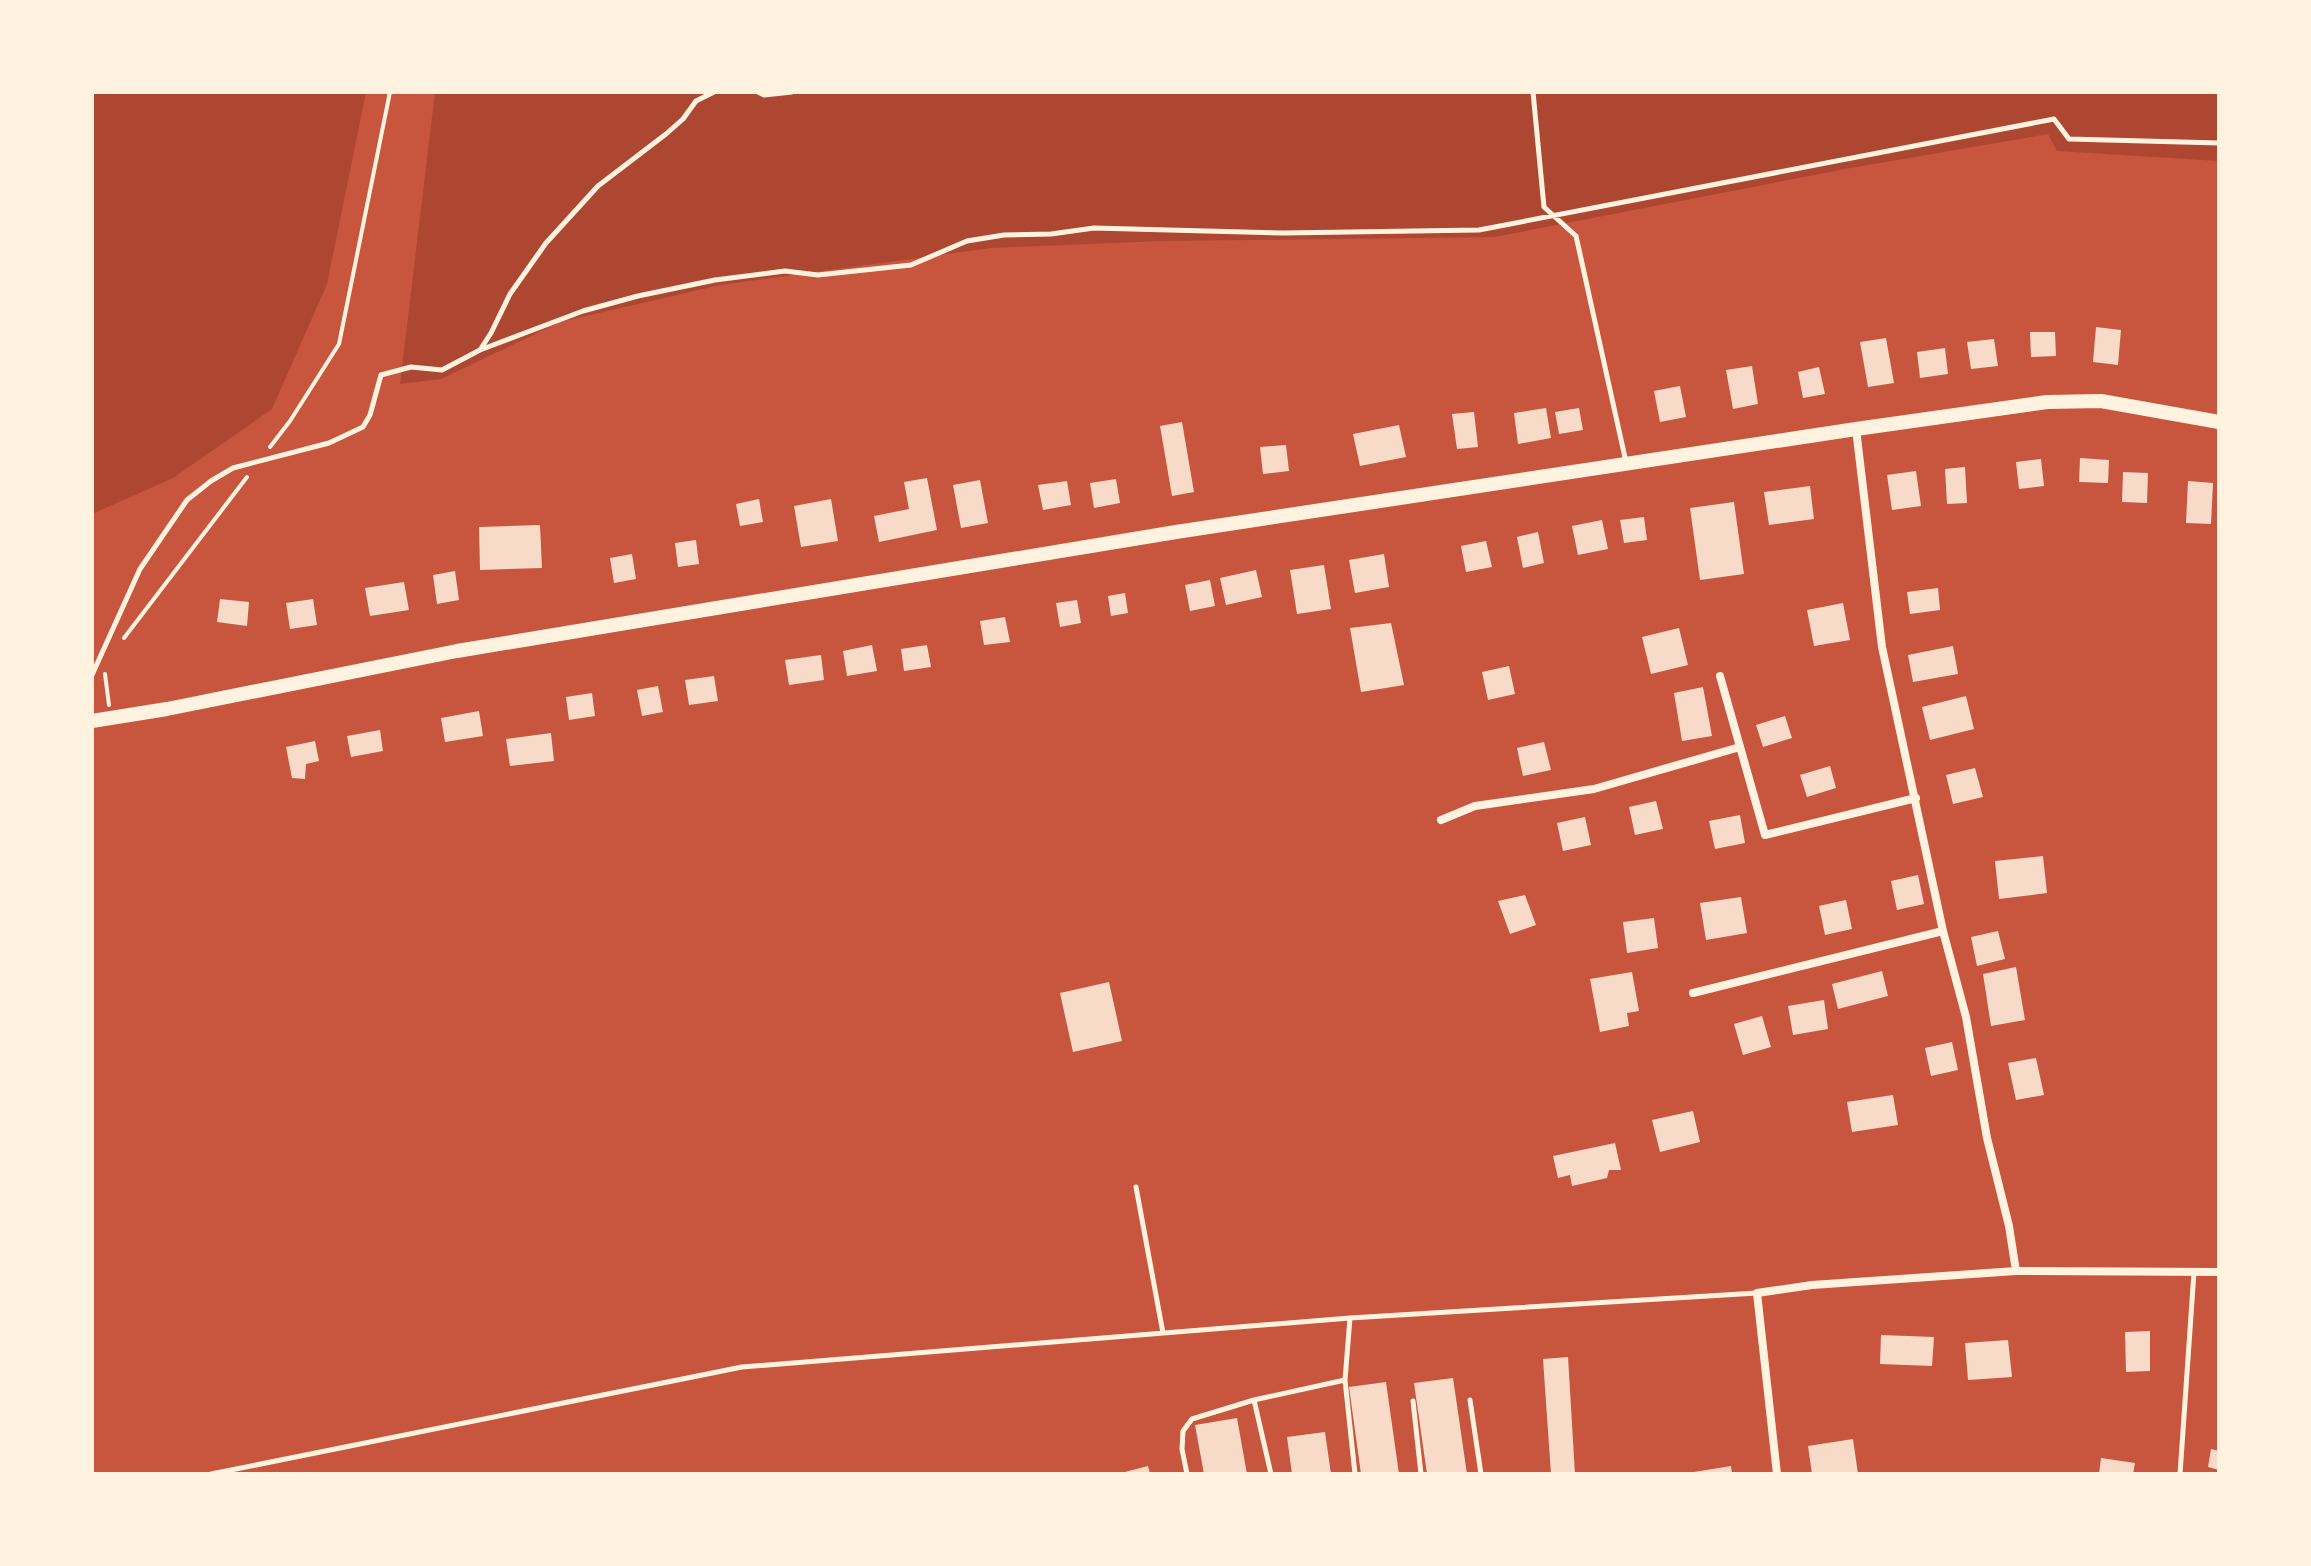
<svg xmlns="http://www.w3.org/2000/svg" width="2311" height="1566" font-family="'Source Sans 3',sans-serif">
	<rect width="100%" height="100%" fill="#c8553d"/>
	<path fill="#ae4732" d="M92,92H366L327,284L272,409L173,478L92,514Z
		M435,92H2219V161L2057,151L2048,134L1845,169L1495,237L1162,241L991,248L720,285L560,322L441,379L400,384Z"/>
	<path fill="#f7dbc8" d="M2096,327L2121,330L2118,365L2093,362Z
		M2030,332H2055L2056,356L2031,357Z
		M1886,338L1894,383L1868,387L1860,342Z
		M1994,339L1998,366L1971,369L1967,342Z
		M1945,348L1948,374L1920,378L1917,352Z
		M1752,366L1758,404L1733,409L1726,370Z
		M1819,367L1825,394L1803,398L1798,372Z
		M1680,386L1686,417L1660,422L1654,391Z
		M1546,408L1551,438L1518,444L1514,413Z
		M1579,408L1583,430L1559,434L1555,412Z
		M1474,412L1478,447L1457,449L1452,414Z
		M1182,422L1194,492L1172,496L1160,426Z
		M1399,425L1406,457L1360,466L1353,434Z
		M1286,445L1289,471L1263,474L1260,447Z
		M2080,458L2109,460L2108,483L2079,482Z
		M2041,459L2044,486L2019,489L2016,462Z
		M1965,467L1967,503L1947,504L1945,469Z
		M1916,471L1921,506L1892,510L1887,475Z
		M2123,472L2148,473L2147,503L2122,502Z
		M927,478L937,530L879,542L874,516L909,509L904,482Z
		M1116,479L1120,503L1094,508L1090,483Z
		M980,480L988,523L961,528L953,485Z
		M1067,481L1071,505L1043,510L1038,485Z
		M2188,481L2213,483L2211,524L2186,523Z
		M1810,486L1814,519L1769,525L1764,492Z
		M759,499L763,522L740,526L736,504Z
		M831,499L838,541L801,547L794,506Z
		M1734,502L1744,574L1700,580L1690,508Z
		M1644,517L1647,540L1624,543L1620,520Z
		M1602,520L1608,549L1578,555L1572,526Z
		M540,525L542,568L480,570L479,527Z
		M1538,532L1544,563L1523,568L1517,537Z
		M696,540L699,564L678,567L675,543Z
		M1486,541L1492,567L1466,572L1461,546Z
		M632,554L636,579L614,583L610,558Z
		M1384,554L1389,587L1355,593L1349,560Z
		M1324,565L1331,609L1297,614L1290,570Z
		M1256,570L1262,597L1226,605L1220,578Z
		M455,571L459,600L437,604L433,575Z
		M1210,580L1215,606L1190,611L1185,585Z
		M404,582L409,610L370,616L365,588Z
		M1938,588L1940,610L1910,614L1907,592Z
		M1125,593L1128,613L1111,616L1108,596Z
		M220,599L249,602L247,626L217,622Z
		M313,599L317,625L290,629L286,603Z
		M1077,600L1081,623L1060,627L1056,603Z
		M1843,603L1850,640L1814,646L1807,610Z
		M1005,617L1010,642L984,645L980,621Z
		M1391,623L1404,685L1361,692L1350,628Z
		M1679,628L1688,665L1651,674L1642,637Z
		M872,645L877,671L847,676L843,651Z
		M927,645L931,667L904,671L901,649Z
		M1953,646L1958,674L1913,682L1908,655Z
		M821,655L824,680L789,685L785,660Z
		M1509,666L1515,694L1488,700L1482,672Z
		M714,676L718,701L689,705L685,680Z
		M658,686L663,712L642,716L637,690Z
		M1703,687L1712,736L1682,741L1674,693Z
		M592,693L595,716L569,720L566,697Z
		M1966,696L1974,729L1930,740L1922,707Z
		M479,711L483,736L445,742L441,718Z
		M1785,716L1792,738L1763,747L1756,725Z
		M380,730L383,751L351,757L347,736Z
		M551,733L554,761L510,766L506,739Z
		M315,741L319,761L306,764L305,779L292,778L286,747Z
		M1544,742L1551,770L1523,776L1517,748Z
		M1830,766L1836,788L1807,797L1800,775Z
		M1975,768L1983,797L1953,804L1946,775Z
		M1656,801L1663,829L1635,835L1629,807Z
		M1740,815L1745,843L1715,849L1709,821Z
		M1585,817L1591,845L1563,851L1557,823Z
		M2043,856L2047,893L1999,899L1995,861Z
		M1918,875L1924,904L1897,910L1891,881Z
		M1525,895L1536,925L1510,934L1498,901Z
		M1741,897L1747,933L1706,940L1700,903Z
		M1846,900L1852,929L1825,935L1819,906Z
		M1654,918L1658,948L1627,953L1623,922Z
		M1998,931L2005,959L1977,966L1971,937Z
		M2016,967L2025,1020L1991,1026L1983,974Z
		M1882,971L1888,996L1838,1009L1832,984Z
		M1632,972L1639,1011L1627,1013L1629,1026L1600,1032L1590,979Z
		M1109,982L1122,1041L1073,1052L1060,993Z
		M1824,1000L1828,1029L1793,1035L1788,1006Z
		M1762,1016L1771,1047L1743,1055L1734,1024Z
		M1952,1042L1958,1070L1931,1076L1925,1048Z
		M2036,1058L2044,1095L2016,1100L2008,1063Z
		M1893,1095L1898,1125L1852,1132L1847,1102Z
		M1693,1111L1700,1142L1660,1152L1652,1120Z
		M1615,1143L1621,1170H1609L1607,1178L1572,1186L1570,1175L1558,1178L1553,1156Z
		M2150,1331V1371L2126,1372L2125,1332Z
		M1881,1335L1934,1337L1932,1366L1880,1364Z
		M2008,1340L2012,1377L1968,1380L1965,1343Z
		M1568,1357L1575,1474H1551L1543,1359Z
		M1453,1378L1467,1474H1427L1414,1383Z
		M1386,1382L1399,1474H1361L1349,1387Z
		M1237,1418L1247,1474H1204L1195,1425Z
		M1325,1432L1331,1474H1292L1287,1437Z
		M1853,1439L1858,1474H1812L1808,1446Z
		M2211,1449L2219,1451V1470L2208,1467Z
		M2101,1458L2135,1463L2133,1474H2099Z
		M1148,1466L1150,1474H1121V1473Z
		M1731,1466L1732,1474H1694V1472Z"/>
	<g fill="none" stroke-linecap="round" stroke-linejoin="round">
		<path stroke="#fff3e0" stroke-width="4" d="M270,447L290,421L339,344L390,92
			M124,638L247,477
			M105,674L109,705"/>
		<path stroke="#fff3e0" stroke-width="5" d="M758,92L764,95L792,92
			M1533,92L1544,207L1576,236L1626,462
			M480,350L583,311L638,296L715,280L785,271L818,275L911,265L967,241L1004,235L1051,234L1094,228L1284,233L1479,230L2054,119L2069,139L2219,143
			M92,675L140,569L187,500L211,481L233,468L329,443L363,427L370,415L381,375L411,367L442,370L480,350L491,333L510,294L546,243L598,186L666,134L683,119L696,101L714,92
			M1136,1187L1163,1333
			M1350,1318L1345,1380L1355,1474
			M1254,1400L1271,1474
			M1470,1400L1481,1474
			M1413,1401L1421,1474
			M211,1474L742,1367L1350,1318L1757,1293
			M1187,1474L1182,1449L1183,1431L1192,1419L1254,1400L1345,1380
			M2180,1474L2194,1272"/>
		<path stroke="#fff3e0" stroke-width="8" d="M1856,429L1882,647L1943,931L1966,1017L1987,1138L2009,1226L2016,1271
			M1720,676L1765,835L1916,798
			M1441,820L1475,806L1594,789L1740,747
			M1693,993L1943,931
			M1777,1474L1757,1293L1812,1285L2016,1271L2219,1272"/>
		<path stroke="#fff3e0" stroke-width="14" d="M92,721L167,709L457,651L1176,532L1856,429L2047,402L2101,401L2219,422"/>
	</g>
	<rect width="2311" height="1566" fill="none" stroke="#fff3e0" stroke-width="188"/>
</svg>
